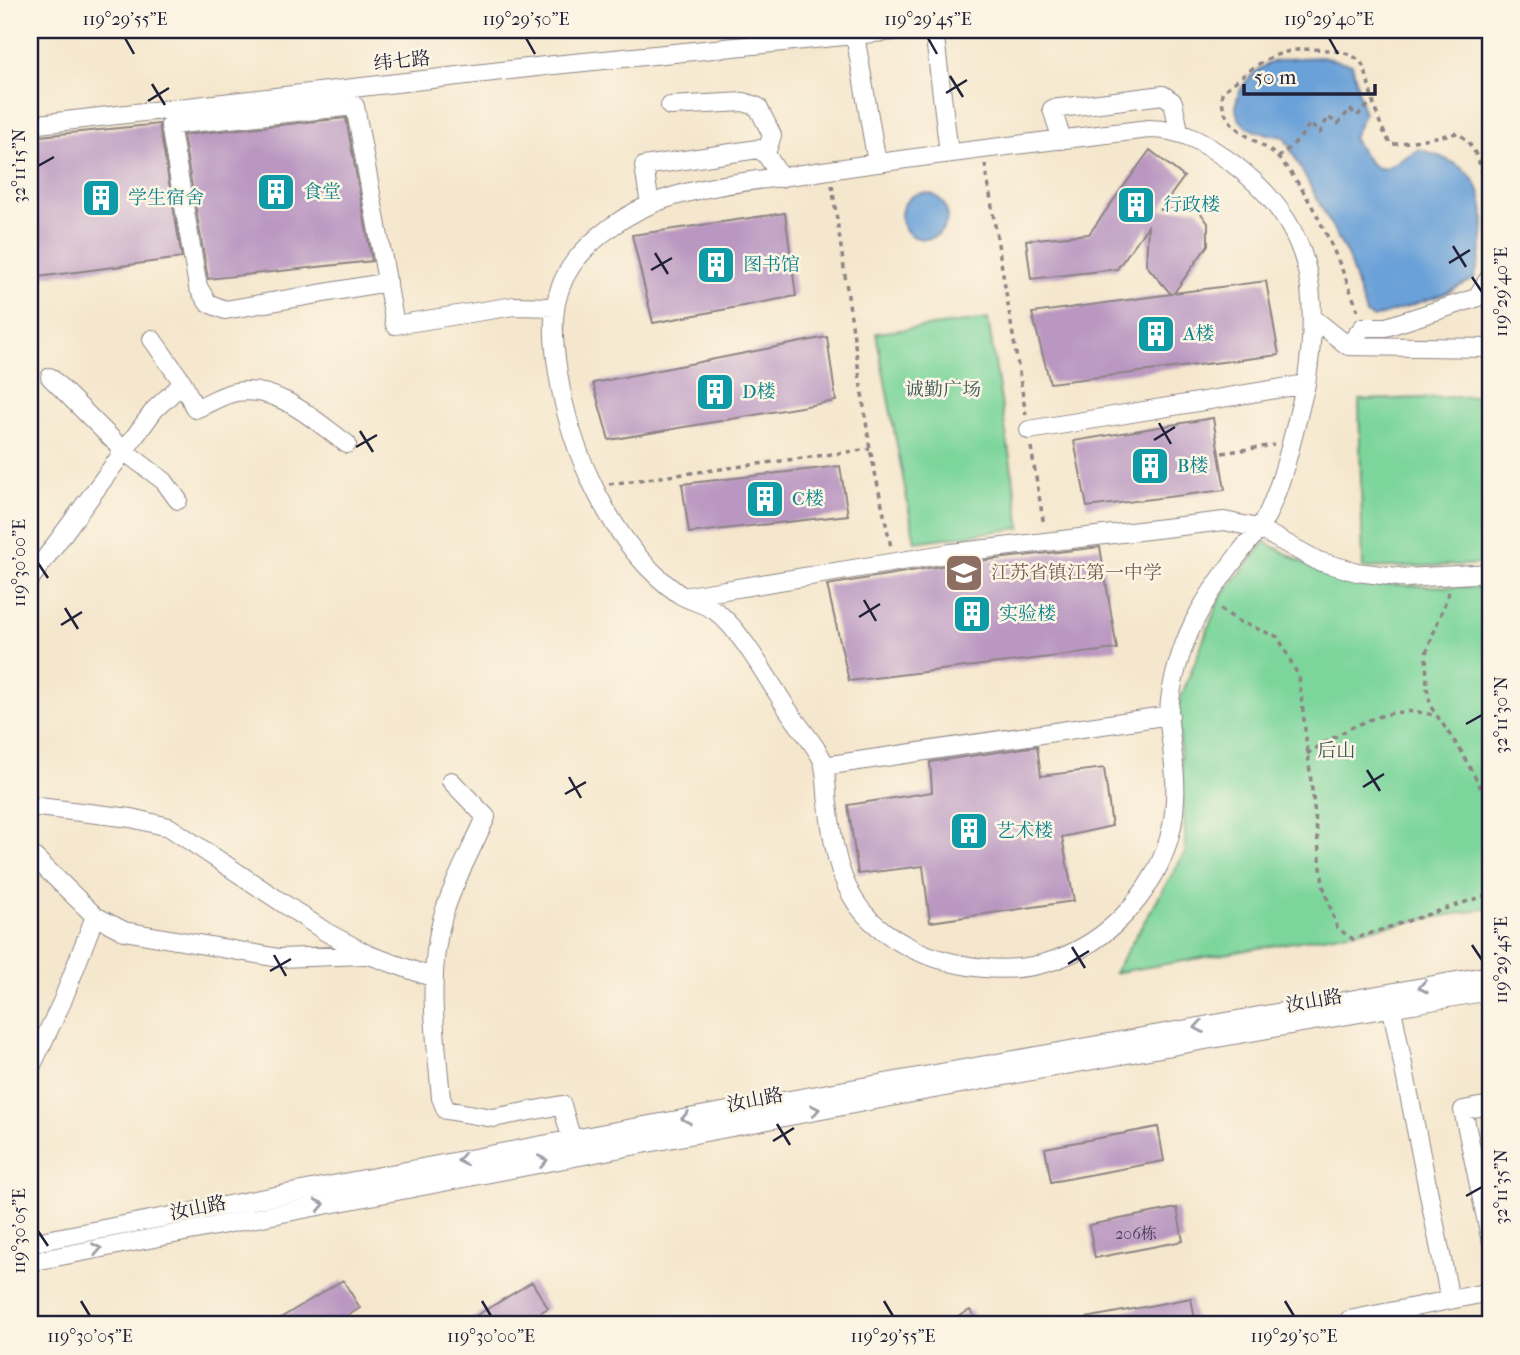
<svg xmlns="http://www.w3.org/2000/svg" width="1520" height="1355" font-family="'IM FELL French Canon','Noto Serif SC',serif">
	<rect width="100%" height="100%" fill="#fcf5e5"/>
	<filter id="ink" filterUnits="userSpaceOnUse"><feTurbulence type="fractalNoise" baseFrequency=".0143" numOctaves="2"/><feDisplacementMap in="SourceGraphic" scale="14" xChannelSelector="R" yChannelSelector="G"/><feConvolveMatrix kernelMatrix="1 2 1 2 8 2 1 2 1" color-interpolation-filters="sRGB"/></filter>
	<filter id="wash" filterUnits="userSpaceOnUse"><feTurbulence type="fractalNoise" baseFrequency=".00686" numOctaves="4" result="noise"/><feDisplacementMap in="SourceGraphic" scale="28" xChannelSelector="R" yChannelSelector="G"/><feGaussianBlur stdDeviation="1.57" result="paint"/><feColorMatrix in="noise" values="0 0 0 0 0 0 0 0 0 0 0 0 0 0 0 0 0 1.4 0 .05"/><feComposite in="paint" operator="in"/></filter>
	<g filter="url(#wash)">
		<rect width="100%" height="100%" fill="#f5e7cd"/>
		<path fill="#7bd59b" stroke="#4e7c6b" stroke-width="2" d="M988,319L1021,528L915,542L876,333Z
			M1490,396V564L1363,568L1359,400Z
			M1265,542L1340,583L1490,588V908L1114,973L1186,851L1178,705L1220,598Z"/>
		<path fill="#6aa1d8" stroke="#46628a" stroke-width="2" d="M1322,57L1352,64L1364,114L1353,138C1379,181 1379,172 1419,149C1434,154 1452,160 1464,170C1494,194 1484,248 1474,279L1444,294L1374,318L1366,314L1348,257L1284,137C1274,135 1262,134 1253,130C1218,114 1244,75 1268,64C1284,57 1305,58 1322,57Z
			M901 216a23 23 0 1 1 46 0a23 23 0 1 1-46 0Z"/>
		<g id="blocks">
			<path fill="#ba97c1" d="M346,118L372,261L208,279L183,135Z
				M159,124L182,258L30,278V137Z
				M1150,150L1184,177L1160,210L1197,208L1208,223V245L1174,293L1266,281L1279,355L1050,383L1032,313L1171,294L1146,265L1148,226L1117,269L1031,279L1026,240L1089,234Z
				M785,213L796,296L653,323L632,235Z
				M827,337L836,401L609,440L593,383Z
				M1213,418L1225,490L1087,507L1074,441Z
				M840,466L848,515L689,533L682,484Z
				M1100,547L1117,649L849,681L827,585L953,564Z
				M1037,746L1041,776L1104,768L1112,826L1062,837L1074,901L930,922L923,866L858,874L848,805L932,792L930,762Z
				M1158,1127L1164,1161L1051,1182L1045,1148Z
				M1177,1208L1183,1241L1095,1258L1089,1225Z
				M343,1280L360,1308L333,1325H269Z
				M532,1282L548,1308L520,1325H461Z
				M1191,1298L1196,1325H1087L1086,1318Z
				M970,1310L980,1325H944Z"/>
		</g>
	</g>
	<g filter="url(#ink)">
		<use href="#blocks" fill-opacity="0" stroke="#8c8484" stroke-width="2"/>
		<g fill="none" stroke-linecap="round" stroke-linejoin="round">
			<defs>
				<path id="minor" d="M934,30L949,153
					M855,35L877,163
					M670,106L744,102L758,107L772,135L766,154
					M30,125L554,65L904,30
					M1062,140L1052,109L1163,95L1173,102L1179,131
					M650,205L644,166L758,149L766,154L781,178
					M388,282L225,310L208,303L198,287L170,125L355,106L383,259L395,325L514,306L555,307
					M1313,318L1348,346L1490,348
					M1348,346L1363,327H1386L1476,298L1490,277
					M50,377L124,451L164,481L178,500
					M183,383L195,409C208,404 223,394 236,392C279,385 315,421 347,444
					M1029,430L1306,384C1321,291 1312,223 1232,163C1205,143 1183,129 1149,129C1038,142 927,155 816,172C765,180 711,183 662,200C628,212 593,236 572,265C549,298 552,335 558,373C570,451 612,547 679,594C691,602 706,603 718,613C743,633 771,685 790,713C800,728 814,743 822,759C827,772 826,789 828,803C833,848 840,895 876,925C921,964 999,980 1055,960C1122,936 1173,870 1175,799C1177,773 1171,747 1169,721C1168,697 1176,668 1184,645C1197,609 1219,580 1242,550C1251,538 1262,526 1268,513C1286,473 1295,426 1306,384
					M30,579L155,409L183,383L152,339
					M688,596L951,553L1224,521L1258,528L1318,561L1357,572L1406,578L1490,573
					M824,766L1170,715
					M451,781L486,817C472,849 453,882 443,916C426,975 436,1038 441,1098L446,1110L493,1118L562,1105L574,1148
					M30,806L131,818L169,827L326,932L369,955L434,978
					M30,853L95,916L62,1002L30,1069
					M95,916L124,931L279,958L365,955
					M1490,1105L1463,1110L1490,1237
					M30,1243L605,1133L1490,975
					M30,1262C516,1168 1002,1072 1490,991
					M1450,1300L1490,1292
					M1349,1325V1320L1450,1300L1392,1009"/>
			</defs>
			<use href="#minor" stroke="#8c8484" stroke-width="20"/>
			<path stroke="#8c8484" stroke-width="3.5" stroke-dasharray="5 5" stroke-linecap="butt" d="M1278,158L1299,139L1310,124L1320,133L1328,117L1338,124L1350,109L1357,116L1373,101
				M985,164L1026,415
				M832,185L870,449L891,547
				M1358,311C1342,267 1313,196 1281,161C1258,135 1220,134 1222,92C1260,62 1277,45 1328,50C1340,51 1355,54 1362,64C1366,71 1368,82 1370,90C1375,110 1380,127 1391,145L1458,133C1481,149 1483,179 1490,203
				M1031,447L1044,526
				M1222,453L1274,445
				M609,484L870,449
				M1449,592L1426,653L1427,688L1431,707L1461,751L1490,805
				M1220,609L1238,621L1278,637L1299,677L1323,885L1337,928L1353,939L1490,894
				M1307,754C1343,731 1391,700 1435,716"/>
			<use href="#minor" stroke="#fff" stroke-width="18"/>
		</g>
		<defs><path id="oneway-chevron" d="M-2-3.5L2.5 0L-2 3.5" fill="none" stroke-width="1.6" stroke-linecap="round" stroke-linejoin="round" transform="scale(1.75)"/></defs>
		<g stroke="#9c9ca7">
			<use href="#oneway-chevron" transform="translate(1423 987) rotate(170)"/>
			<use href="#oneway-chevron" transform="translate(1199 1027) rotate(170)"/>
			<use href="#oneway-chevron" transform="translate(815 1110) rotate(-11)"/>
			<use href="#oneway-chevron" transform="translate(686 1118) rotate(170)"/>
			<use href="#oneway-chevron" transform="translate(462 1160) rotate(169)"/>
			<use href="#oneway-chevron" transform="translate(543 1161) rotate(-11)"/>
			<use href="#oneway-chevron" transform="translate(320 1205) rotate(-12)"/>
			<use href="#oneway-chevron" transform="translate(97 1249) rotate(-11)"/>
		</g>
	</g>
	<path fill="none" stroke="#22223b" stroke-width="2.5" d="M125,38L134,54M526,38L535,54M928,38L937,54M1329,38L1338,54M950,76L963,97M152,84L165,105M946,93L967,80M148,101L169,88M38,166L54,157M1453,246L1466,267M655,253L668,274M1449,263L1470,250M651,270L672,258M1472,277L1482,292M1159,423L1171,444M360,431L373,452M1154,440L1175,427M356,447L377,435M38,563L48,578M864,600L876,621M65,608L78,629M859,617L880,604M61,625L82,612M1466,724L1482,715M1367,770L1380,791M569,777L581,798M1363,787L1384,774M565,794L586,782M1472,945L1482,960M1072,947L1085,968M274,955L286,976M1068,964L1089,951M270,971L291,959M777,1124L790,1145M773,1141L794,1128M1466,1196L1482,1187M38,1231L48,1246M81,1301L90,1316M482,1301L491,1316M884,1301L893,1316M1285,1301L1294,1316"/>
	<defs>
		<symbol id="building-square" viewBox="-11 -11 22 22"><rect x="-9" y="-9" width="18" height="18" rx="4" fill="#0f9aa8" stroke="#fcf5e5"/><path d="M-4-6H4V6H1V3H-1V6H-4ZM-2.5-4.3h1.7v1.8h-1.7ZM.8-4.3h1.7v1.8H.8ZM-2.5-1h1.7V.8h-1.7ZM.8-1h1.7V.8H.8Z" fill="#fff"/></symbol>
		<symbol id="school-square" viewBox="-11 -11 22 22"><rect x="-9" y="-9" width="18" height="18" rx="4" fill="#8d6e63" stroke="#fcf5e5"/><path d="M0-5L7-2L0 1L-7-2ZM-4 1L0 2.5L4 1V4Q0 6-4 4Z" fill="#fff"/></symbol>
	</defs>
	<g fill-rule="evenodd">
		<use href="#building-square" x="254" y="170" width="44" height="44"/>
		<use href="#building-square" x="79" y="176" width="44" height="44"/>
		<use href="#building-square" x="1114" y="183" width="44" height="44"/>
		<use href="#building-square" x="694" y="243" width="44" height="44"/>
		<use href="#building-square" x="1134" y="312" width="44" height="44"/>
		<use href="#building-square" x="693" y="370" width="44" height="44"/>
		<use href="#building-square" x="1128" y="444" width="44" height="44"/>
		<use href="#building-square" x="743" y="477" width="44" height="44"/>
		<use href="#school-square" x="942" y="551" width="44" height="44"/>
		<use href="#building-square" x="950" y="592" width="44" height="44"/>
		<use href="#building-square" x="947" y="809" width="44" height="44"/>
	</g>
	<g text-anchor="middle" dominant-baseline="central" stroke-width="5" stroke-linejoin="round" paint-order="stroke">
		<g font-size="16" fill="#483f5c">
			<text x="1136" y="1233">206栋</text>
		</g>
		<g font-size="19" fill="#22223b" stroke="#fcf5e5">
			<text transform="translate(402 61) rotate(-6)">纬七路</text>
			<text transform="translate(1314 1001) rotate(-10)">汝山路</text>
			<text transform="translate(755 1100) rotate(-11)">汝山路</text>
			<text transform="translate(198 1208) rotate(-11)">汝山路</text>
		</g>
		<g font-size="19" fill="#0d838f" stroke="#fcf5e5" text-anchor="start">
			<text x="303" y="192">食堂</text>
			<text x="128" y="198">学生宿舍</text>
			<text x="1163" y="205">行政楼</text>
			<text x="743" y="265">图书馆</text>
			<text x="1183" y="334">A楼</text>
			<text x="742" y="392">D楼</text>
			<text x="1177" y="466">B楼</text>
			<text x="792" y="499">C楼</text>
			<text x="999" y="614">实验楼</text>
			<text x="996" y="831">艺术楼</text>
		</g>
		<g font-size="19" fill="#3d5858" stroke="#fcf5e5">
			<text x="943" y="390">诚勤广场</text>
			<text x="1336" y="751">后山</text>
		</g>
		<g font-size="19" fill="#785e54" stroke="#fcf5e5" text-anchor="start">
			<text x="991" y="573">江苏省镇江第一中学</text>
		</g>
	</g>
	<rect width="1520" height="1355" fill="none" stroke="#fcf5e5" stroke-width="77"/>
	<path d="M1244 84v10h131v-10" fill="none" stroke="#22223b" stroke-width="3.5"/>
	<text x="1254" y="84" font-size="21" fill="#22223b" stroke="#fcf5e5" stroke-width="5" paint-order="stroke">50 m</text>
	<rect x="38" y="38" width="1444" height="1278" fill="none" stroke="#22223b" stroke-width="2.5"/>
	<g font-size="18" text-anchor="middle" fill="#22223b">
		<text x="125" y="25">119°29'55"E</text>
		<text x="526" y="25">119°29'50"E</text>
		<text x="928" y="25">119°29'45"E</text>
		<text x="1329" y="25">119°29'40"E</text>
		<text transform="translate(19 166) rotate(-90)" y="6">32°11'15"N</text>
		<text transform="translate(1501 292) rotate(-90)" y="6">119°29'40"E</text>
		<text transform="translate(19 563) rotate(-90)" y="6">119°30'00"E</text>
		<text transform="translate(1501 715) rotate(-90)" y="6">32°11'30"N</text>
		<text transform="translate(1501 960) rotate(-90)" y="6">119°29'45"E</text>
		<text transform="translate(1501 1187) rotate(-90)" y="6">32°11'35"N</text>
		<text transform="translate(19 1231) rotate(-90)" y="6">119°30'05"E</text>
		<text x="90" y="1342">119°30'05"E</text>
		<text x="491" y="1342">119°30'00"E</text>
		<text x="893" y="1342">119°29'55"E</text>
		<text x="1294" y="1342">119°29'50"E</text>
	</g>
</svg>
